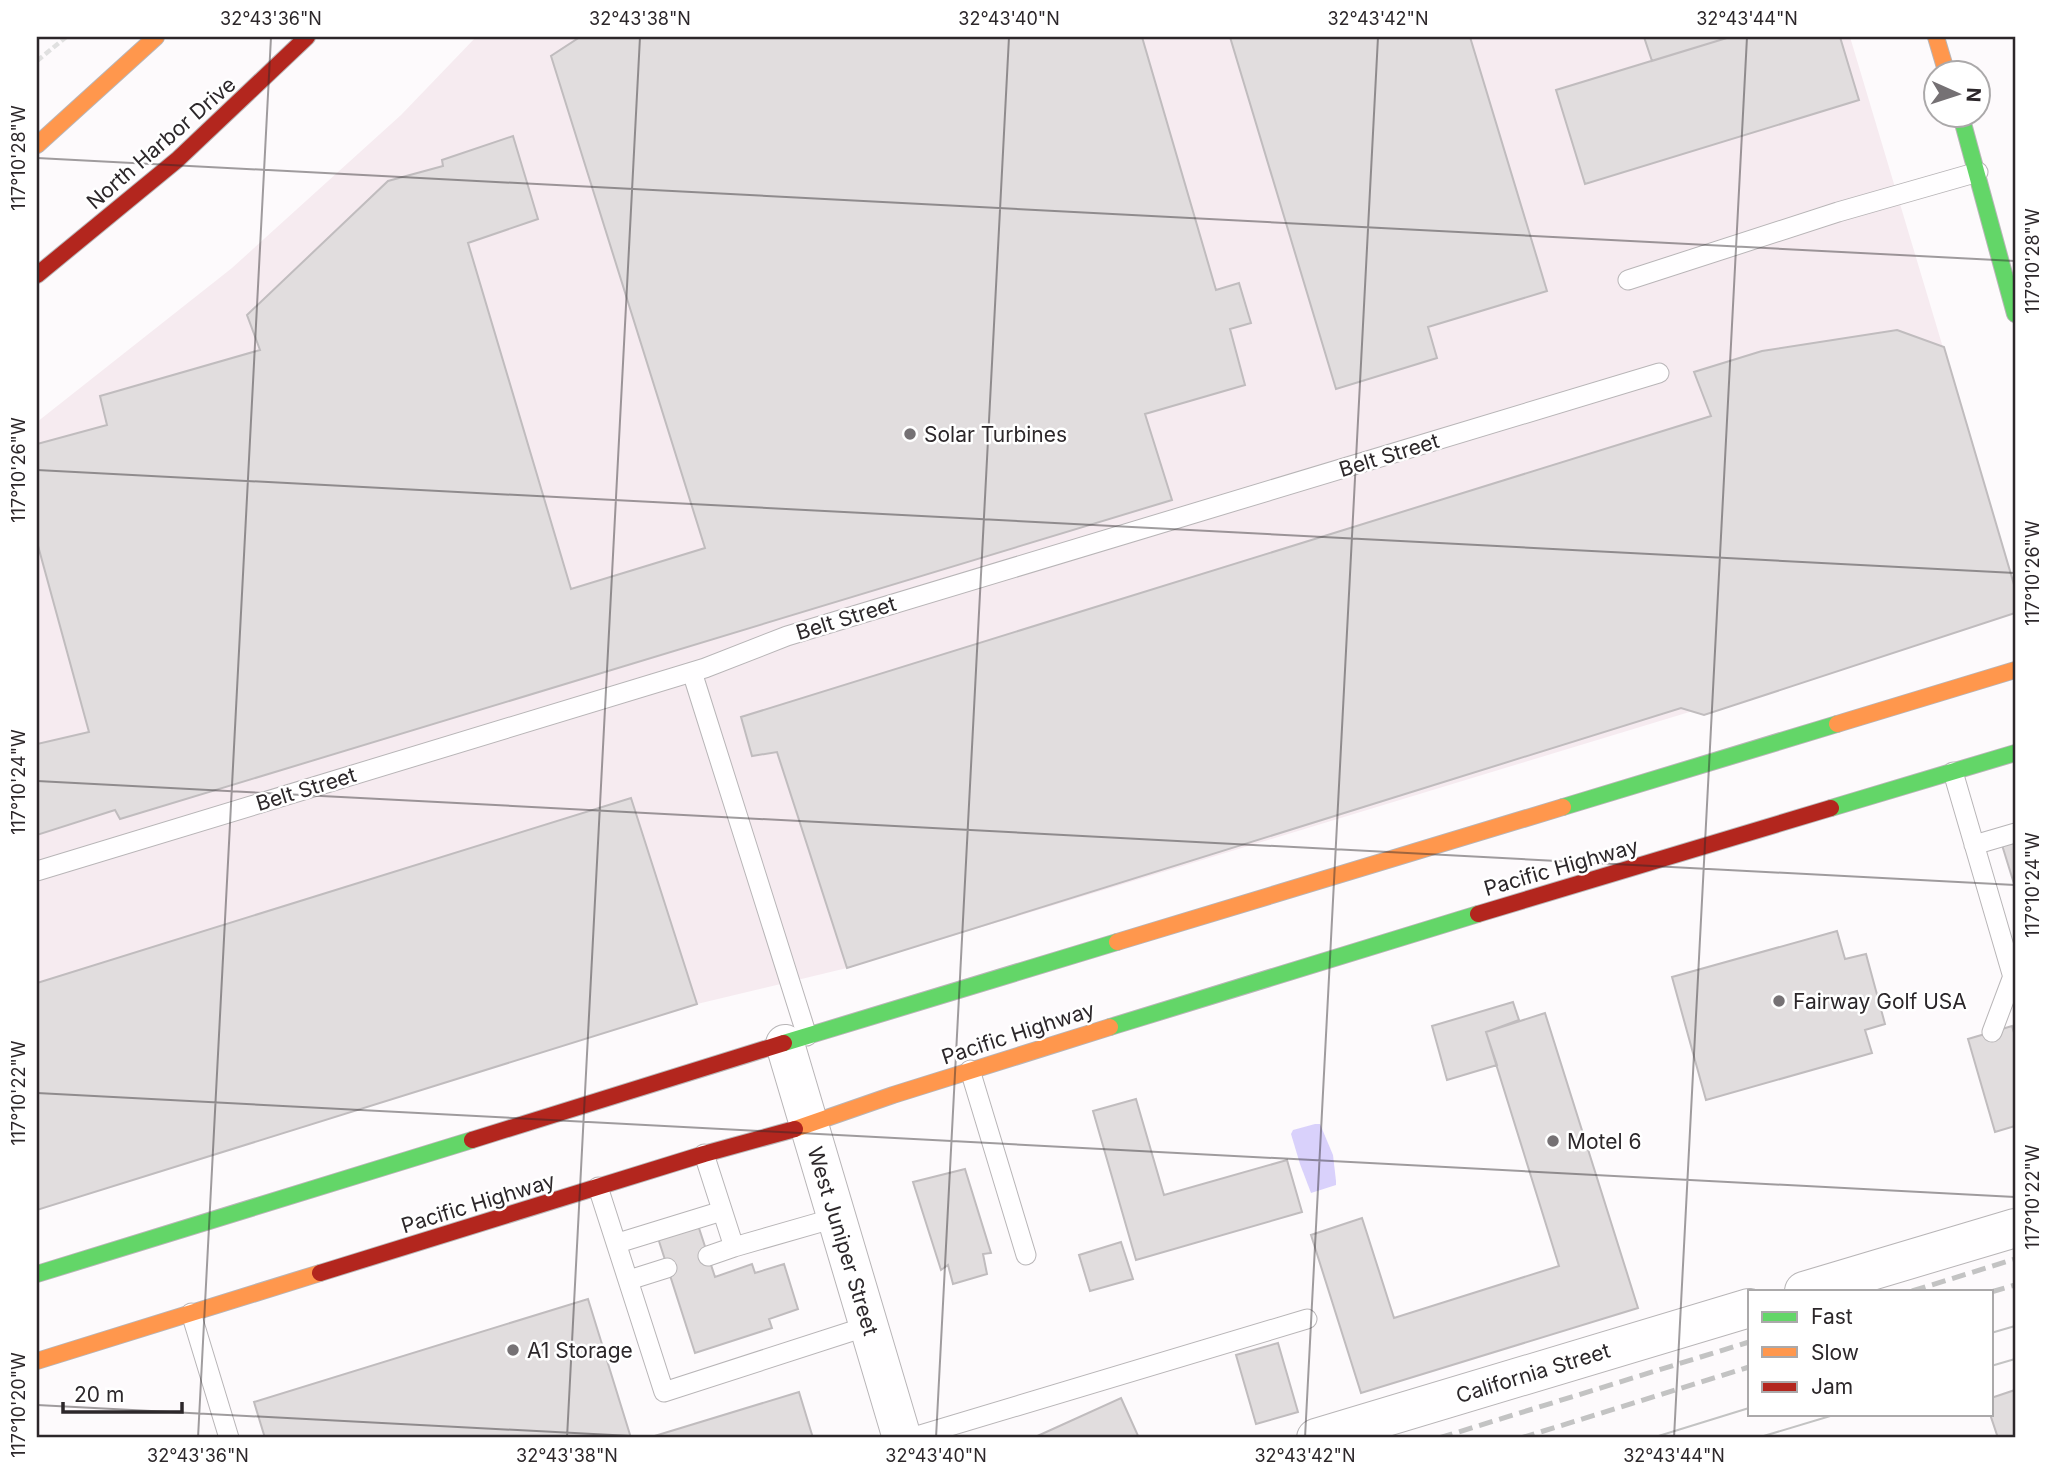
<svg xmlns="http://www.w3.org/2000/svg" width="2052" height="1475" font-family="Inter,sans-serif">
	<rect width="100%" height="100%" fill="#fdfafc"/>
	<path fill="#f6ebf0" d="M476,37H1850L2015,588V613L847,968L697,1004L37,1210V422L232,268L401,115Z"/>
	<path fill="#d9d1fb" d="M1315,1124H1320L1333,1155L1336,1181V1185L1311,1193L1300,1164L1291,1134L1293,1130Z"/>
	<path fill="#e1ddde" stroke="#c0bcbe" stroke-width="2" d="M580,37H1142L1216,290L1239,283L1251,323L1230,329L1245,385L1145,414L1172,500L120,819L115,810L37,835V744L89,732L37,542V444L107,425L100,396L260,350L247,315L388,181L443,166L442,160L513,136L538,219L468,243L571,589L705,548L551,56Z
		M1230,37H1470L1547,291L1428,327L1437,358L1336,389Z
		M1644,37H1730L1652,61Z
		M1730,37H1840L1859,100L1585,184L1556,90Z
		M1897,330L1944,347L2015,588V613L1704,715L1681,708L847,968L777,752L752,756L741,717L1711,416L1694,372L1762,351Z
		M631,798L697,1004L37,1210V983Z
		M2015,841V887L2002,845Z
		M1837,931L1845,959L1866,954L1885,1024L1865,1030L1872,1053L1706,1100L1672,977Z
		M1513,1002L1519,1020L1486,1032L1497,1065L1447,1080L1432,1026Z
		M1545,1013L1638,1308L1361,1393L1311,1235L1362,1218L1394,1318L1559,1266L1486,1032Z
		M2012,1026L2015,1036V1126L1995,1132L1968,1039Z
		M1136,1099L1164,1195L1287,1160L1302,1212L1136,1260L1093,1111Z
		M965,1169L991,1253L983,1254L987,1274L953,1284L948,1265L941,1270L913,1182Z
		M697,1222L715,1277L752,1264L755,1273L784,1264L798,1309L769,1319L772,1328L695,1353L657,1235Z
		M1121,1242L1133,1279L1090,1291L1079,1255Z
		M588,1299L631,1438H265L254,1402Z
		M1278,1343L1298,1412L1256,1424L1236,1355Z
		M2015,1390V1438H1998L1990,1414L1991,1398Z
		M799,1392L813,1438H648Z
		M1121,1398L1139,1438H1033Z"/>
	<g fill="none" stroke-linecap="round" stroke-linejoin="round">
		<defs>
			<path id="lane" d="M1628,280L1838,212L1978,172
				M692,672L807,1036
				M1953,772L2015,984
				M1974,845L2015,833
				M37,871L705,668L787,636L1659,373
				M1992,1032L2013,976
				M970,1070L1026,1255
				M704,1154L734,1247L835,1218
				M598,1187L664,1392L868,1326
				M618,1243L722,1211
				M708,1256L734,1247
				M629,1280L667,1268
				M191,1313L229,1438
				M910,1438L1307,1319"/>
			<path id="street" d="M785,1044L902,1438
				M1804,1291L2015,1228
				M1316,1438L1749,1308"/>
			<path id="fast" d="M1961,116L2015,314
				M1563,807L1837,724
				M1831,808L2015,753
				M1110,1027L1478,914
				M784,1043L1117,942
				M37,1274L472,1140"/>
			<path id="slow" d="M1936,37L1947,74
				M37,145L156,37
				M1837,724L2015,670
				M1117,942L1563,807
				M795,1129L893,1095L1110,1027
				M37,1361L320,1273"/>
			<path id="jam" d="M37,275L177,160L307,37
				M1478,914L1831,808
				M472,1140L784,1043
				M320,1273L704,1154L795,1129"/>
		</defs>
		<use href="#lane" stroke="#b8b5b7" stroke-width="21"/>
		<use href="#street" stroke="#b8b5b7" stroke-width="40"/>
		<use href="#fast" stroke="#b8b5b7" stroke-width="18"/>
		<use href="#slow" stroke="#b8b5b7" stroke-width="18"/>
		<use href="#jam" stroke="#b8b5b7" stroke-width="18"/>
		<path stroke="#e0e0e0" stroke-width="4.5" stroke-dasharray="7 3.5" stroke-linecap="butt" d="M37,61L66,37"/>
		<use href="#lane" stroke="#fffeff" stroke-width="19"/>
		<use href="#street" stroke="#fffeff" stroke-width="38"/>
		<use href="#fast" stroke="#63d668" stroke-width="16"/>
		<use href="#slow" stroke="#ff974d" stroke-width="16"/>
		<use href="#jam" stroke="#b3261e" stroke-width="16"/>
		<path stroke="#c3c3c3" stroke-width="2" d="M1991,1333L2015,1326
			M1991,1366L2015,1359
			M1652,1438L1749,1408
			M1757,1438L1837,1414"/>
		<path stroke="#c3c3c3" stroke-width="5" stroke-dasharray="14 7" stroke-linecap="butt" d="M1912,1291L2015,1259
			M1991,1292L2015,1285
			M1439,1438L1749,1342
			M1521,1438L1749,1367"/>
	</g>
	<path fill="none" stroke="#2c272a" stroke-width="2" stroke-opacity="0.45" d="M37,158L2015,261M37,470L2015,573M37,781L2015,885M37,1093L2015,1197M37,1405L669,1438M198,1438L271,37M567,1438L640,37M936,1438L1009,37M1305,1438L1378,37M1674,1438L1747,37"/>
	<g fill="#757174" stroke="#fff" stroke-width="2.5">
		<circle cx="910" cy="434" r="7"/>
		<circle cx="1779" cy="1001" r="7"/>
		<circle cx="1553" cy="1141" r="7"/>
		<circle cx="513" cy="1350" r="7"/>
	</g>
	<g text-anchor="middle" dominant-baseline="central" stroke-width="5" stroke-linejoin="round" paint-order="stroke">
		<g font-size="21" fill="#2c272a" stroke="#fff">
			<text transform="translate(161 143) rotate(-41)">North Harbor Drive</text>
			<text transform="translate(1389 455) rotate(-17)">Belt Street</text>
			<text transform="translate(846 618) rotate(-17)">Belt Street</text>
			<text transform="translate(306 789) rotate(-17)">Belt Street</text>
			<text transform="translate(1561 867) rotate(-16)">Pacific Highway</text>
			<text transform="translate(1018 1033) rotate(-18)">Pacific Highway</text>
			<text transform="translate(478 1203) rotate(-17)">Pacific Highway</text>
			<text transform="translate(843 1241) rotate(73)">West Juniper Street</text>
			<text transform="translate(1533 1373) rotate(-17)">California Street</text>
		</g>
		<g font-size="21" fill="#2c272a" stroke="#fff" text-anchor="start">
			<text x="924" y="434">Solar Turbines</text>
			<text x="1793" y="1001">Fairway Golf USA</text>
			<text x="1567" y="1141">Motel 6</text>
			<text x="527" y="1350">A1 Storage</text>
		</g>
	</g>
	<rect width="2052" height="1475" fill="none" stroke="#ffffff" stroke-width="77"/>
	<rect x="1748" y="1290" width="245" height="126" fill="#ffffff" stroke="#aba9aa" stroke-width="2"/>
	<rect x="1762" y="1312" width="35" height="10" fill="#63d668" stroke="#aba9aa" stroke-width="2"/>
	<text x="1811" y="1324" font-size="21" fill="#2c272a">Fast</text>
	<rect x="1762" y="1347" width="35" height="10" fill="#ff974d" stroke="#aba9aa" stroke-width="2"/>
	<text x="1811" y="1360" font-size="21" fill="#2c272a">Slow</text>
	<rect x="1762" y="1382" width="35" height="10" fill="#b3261e" stroke="#aba9aa" stroke-width="2"/>
	<text x="1811" y="1394" font-size="21" fill="#2c272a">Jam</text>
	<g transform="translate(1957 94) rotate(93)"><circle r="33" fill="#ffffff" stroke="#aba9aa" stroke-width="2"/>
	<path d="M0-5L12 26L0 18L-12 26Z" fill="#757174"/>
	<text y="-10" font-size="19" font-weight="bold" text-anchor="middle" fill="#2c272a">N</text>
	</g>
	<path d="M63 1402v10h119v-10" fill="none" stroke="#2c272a" stroke-width="3.5"/>
	<text x="74" y="1402" font-size="21" fill="#2c272a" stroke="#ffffff" stroke-width="5" paint-order="stroke">20 m</text>
	<rect x="38" y="38" width="1976" height="1398" fill="none" stroke="#2c272a" stroke-width="2.5"/>
	<g font-size="18" text-anchor="middle" fill="#2c272a">
		<text x="271" y="25">32°43'36"N</text>
		<text x="640" y="25">32°43'38"N</text>
		<text x="1009" y="25">32°43'40"N</text>
		<text x="1378" y="25">32°43'42"N</text>
		<text x="1747" y="25">32°43'44"N</text>
		<text transform="translate(19 158) rotate(-90)" y="6">117°10'28"W</text>
		<text transform="translate(2033 261) rotate(-90)" y="6">117°10'28"W</text>
		<text transform="translate(19 470) rotate(-90)" y="6">117°10'26"W</text>
		<text transform="translate(2033 573) rotate(-90)" y="6">117°10'26"W</text>
		<text transform="translate(19 782) rotate(-90)" y="6">117°10'24"W</text>
		<text transform="translate(2033 885) rotate(-90)" y="6">117°10'24"W</text>
		<text transform="translate(19 1093) rotate(-90)" y="6">117°10'22"W</text>
		<text transform="translate(2033 1197) rotate(-90)" y="6">117°10'22"W</text>
		<text transform="translate(19 1405) rotate(-90)" y="6">117°10'20"W</text>
		<text x="198" y="1462">32°43'36"N</text>
		<text x="567" y="1462">32°43'38"N</text>
		<text x="936" y="1462">32°43'40"N</text>
		<text x="1305" y="1462">32°43'42"N</text>
		<text x="1674" y="1462">32°43'44"N</text>
	</g>
</svg>
